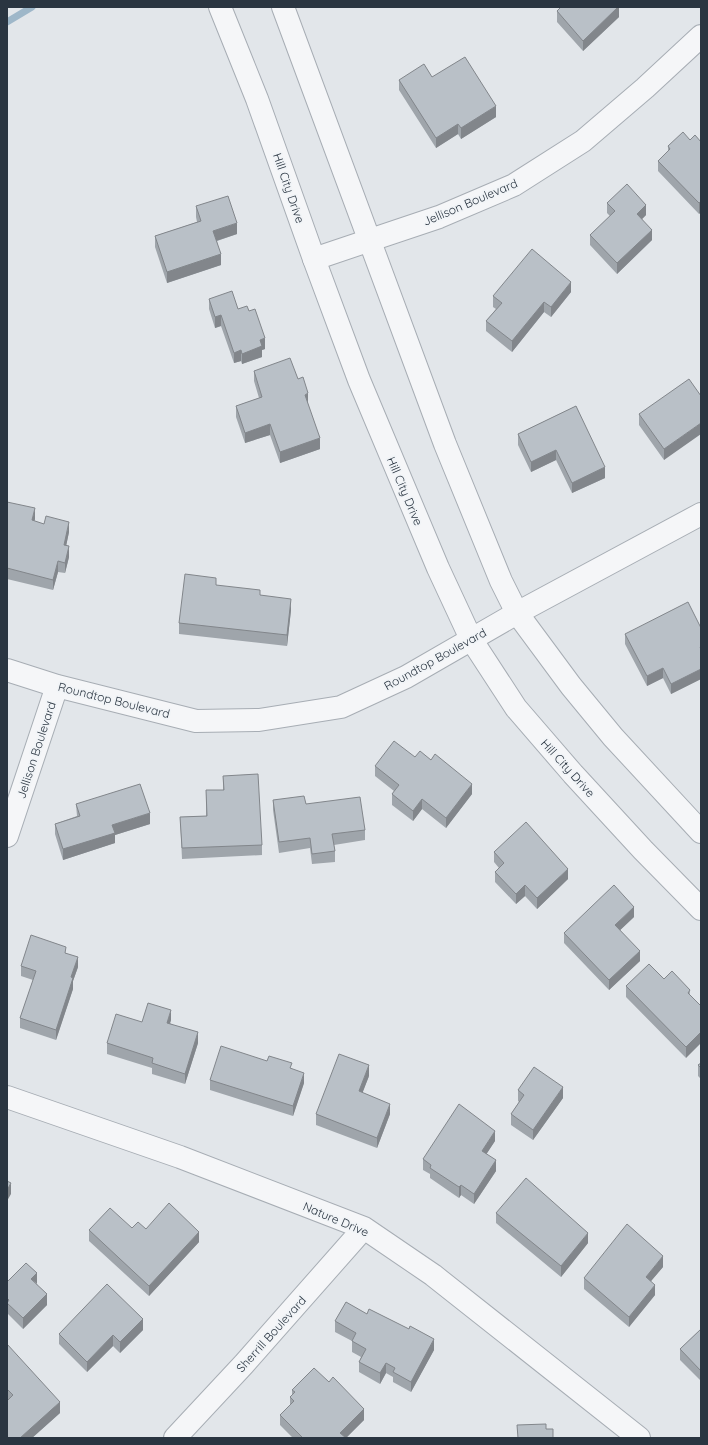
<svg xmlns="http://www.w3.org/2000/svg" width="708" height="1445" font-family="Quicksand,sans-serif">
	<rect width="100%" height="100%" fill="#e2e6ea"/>
	<g fill="none" stroke-linecap="round" stroke-linejoin="round">
		<path stroke="#9eb7c9" stroke-width="7" d="M7,22L32,7"/>
		<defs>
			<path id="minor" d="M314,259L439,217L514,185L583,141L645,88L701,36
				M7,670L57,686L196,721L259,720L341,707L406,677L517,613L701,514
				M7,836L57,686
				M7,1097L180,1157L364,1228L433,1275L639,1438
				M175,1438L244,1364L364,1228"/>
			<path id="tertiary" d="M220,7L257,99L314,259L359,380L438,568L471,639L516,708L573,774L643,850L701,909
				M283,7L445,444L501,581L517,613L571,686L613,737L701,832"/>
		</defs>
		<use href="#minor" stroke="#a7adb4" stroke-width="24"/>
		<use href="#tertiary" stroke="#a7adb4" stroke-width="24"/>
		<use href="#minor" stroke="#f5f6f8" stroke-width="22"/>
		<use href="#tertiary" stroke="#f5f6f8" stroke-width="22"/>
	</g>
	<path fill="#9fa5ab" d="M619,7V17L583,51L557,22V11Z
		M432,77L496,117L461,139L458,134L436,148L399,90V80Z
		M690,140L701,142V212L699,214L658,171V161L668,151V146Z
		M607,203L646,215L642,219L652,240L617,274L590,245V235L610,216L607,213Z
		M196,206L237,234L217,241L221,265L167,283L155,247V236L197,222L196,217Z
		M571,292L551,317L544,312L512,352L486,331V321L496,309L493,307V296Z
		M209,299L238,309L265,349L262,350V357L242,364L241,361L234,363L221,326L215,328L209,309Z
		M254,371L298,379L308,404L320,449L280,463L270,435L245,443L236,417V406L259,398L254,381Z
		M701,396L664,460L639,425V414Z
		M576,406L605,478L572,493L556,460L531,472L518,445V434Z
		M7,503L35,519L34,521L69,532L66,546L69,557L65,573L58,572L53,590L7,579Z
		M216,585L260,595L291,610L287,646L179,634V623Z
		M701,628V679L671,694L663,678L647,686L625,644V634Z
		M415,757L472,794L446,828L422,809L413,821L392,805V794L394,791L375,776V766Z
		M223,776L262,845V855L182,859L180,817L206,816V790H223Z
		M273,800L306,804L365,830V840L334,845L335,851V862L312,864L310,848L279,853L273,810Z
		M76,804L150,824L115,835V843L63,860L55,834V824L77,816Z
		M494,852L568,879L537,909L525,896L516,904L495,882V872L499,868L494,862Z
		M634,917L620,930L640,961L609,990L564,943V933Z
		M66,953L78,967L73,981V989L56,1040L20,1028V1018L33,980L21,976V966Z
		M664,979L690,990L686,1058L626,997V986Z
		M171,1020L170,1023L198,1043L185,1084L152,1074V1068L107,1054V1043L142,1022Z
		M701,1063V1079L698,1076V1065Z
		M292,1069L304,1083L293,1116L210,1090V1080Z
		M369,1076L362,1093L390,1114L377,1148L316,1125V1114Z
		M518,1090L563,1098L533,1140L511,1125V1114L519,1102L518,1101Z
		M495,1141L486,1154L496,1171L474,1204L461,1195L459,1198L430,1178V1174L423,1170V1159Z
		M496,1213L588,1243L561,1277L496,1223Z
		M132,1228L146,1229L199,1242L149,1296L89,1241V1230Z
		M663,1267L651,1281L655,1295L629,1327L584,1289V1278Z
		M7,1282L37,1284L47,1305L23,1329L7,1313Z
		M335,1321L434,1350L411,1392L393,1382V1377L386,1373L380,1384L359,1372V1362L361,1357L352,1352V1341L335,1332Z
		M701,1329V1381L680,1360V1349Z
		M143,1330L120,1353L113,1346L87,1372L59,1344V1334Z
		M7,1344L60,1413L32,1438H7V1401L8,1400L7,1399Z
		M292,1390L364,1420L346,1438H293L280,1425V1415L290,1405V1397L292,1395Z"/>
	<path fill="#82868b" d="M618,7H619V17L583,51V41Z
		M496,106V117L461,139V128Z
		M458,124V134L436,148V138Z
		M701,201V212L699,214V203Z
		M646,205V215L637,224V214Z
		M237,223V234L213,242V231Z
		M652,230V240L617,274V263Z
		M221,254V265L167,283V272Z
		M571,282V292L551,317V307Z
		M544,302V312L512,352V341Z
		M221,315V326L215,328V317Z
		M265,338V349L262,350V357L242,364V354L260,340Z
		M241,350V361L234,363V353Z
		M308,393V404L305,405V395Z
		M701,423V434L664,460V449Z
		M270,424V435L245,443V433Z
		M320,438V449L280,463V452Z
		M556,450V460L531,472V462Z
		M605,467V478L572,493V483Z
		M35,508V519L32,531V520Z
		M69,522V532L64,556V545Z
		M69,546V557L65,573V563Z
		M58,561V572L53,590V580Z
		M291,599V610L287,646V635Z
		M663,668V678L647,686V676Z
		M701,669V679L671,694V684Z
		M472,784V794L446,828V818Z
		M422,799V809L413,821V811Z
		M150,813V824L115,835V843L63,860V849L112,825Z
		M568,869V879L537,909V898Z
		M525,885V896L516,904V894Z
		M634,907V917L615,935V925Z
		M640,951V961L609,990V980Z
		M78,957V967L73,981V989L56,1040V1030L71,977Z
		M171,1010V1020L167,1033V1023Z
		M198,1032V1043L185,1084V1074Z
		M701,1032V1043L686,1058V1047Z
		M369,1065V1076L359,1102V1091Z
		M304,1073V1083L293,1116V1106Z
		M563,1087V1098L533,1140V1130Z
		M390,1104V1114L377,1148V1138Z
		M495,1131V1141L482,1161V1151Z
		M496,1160V1171L474,1204V1194Z
		M11,1183V1194L7,1201V1190Z
		M461,1185V1195L459,1198V1187Z
		M199,1232V1242L149,1296V1286Z
		M588,1233V1243L561,1277V1266Z
		M663,1256V1267L646,1287V1277Z
		M37,1273V1284L31,1279Z
		M655,1285V1295L629,1327V1317Z
		M47,1294V1305L23,1329V1318Z
		M143,1319V1330L120,1353V1342Z
		M113,1335V1346L87,1372V1362Z
		M434,1339V1350L411,1392V1382Z
		M386,1363V1373L380,1384V1373Z
		M60,1402V1413L32,1438H20Z
		M364,1409V1420L346,1438L340,1433Z"/>
	<path fill="#b9c0c7" stroke="#82868b" d="M561,7H618L583,41L557,11Z
		M465,57L496,106L461,128L458,124L436,138L399,80L424,64L432,77Z
		M683,132L690,140L695,135L701,142V201L699,203L658,161L670,149L668,146Z
		M627,184L646,205L637,214L652,230L617,263L590,235L615,211L607,203Z
		M228,196L237,223L213,231L221,254L167,272L155,236L201,221L196,206Z
		M532,249L571,282L551,307L544,302L512,341L486,321L502,303L493,296Z
		M232,291L238,309L247,306L249,311L255,309L265,338L260,340L262,346L242,354L241,350L234,353L221,315L215,317L209,299Z
		M290,358L298,379L303,377L308,393L305,395L320,438L280,452L270,424L245,433L236,406L262,397L254,371Z
		M689,379L701,396V423L664,449L639,414Z
		M576,406L605,467L572,483L556,450L531,462L518,434Z
		M7,502L35,508L32,520L44,524L46,516L69,522L64,545L69,546L65,563L58,561L53,580L7,568Z
		M185,574L216,578V585L260,590V595L291,599L287,635L179,623Z
		M688,602L701,628V646L700,647L701,649V669L671,684L663,668L647,676L625,634Z
		M394,741L415,757L420,751L431,760L435,754L472,784L446,818L422,799L413,811L392,794L399,785L375,766Z
		M258,774L262,845L182,848L180,817L207,816L206,790H224L223,776Z
		M140,784L150,813L112,825L115,833L63,849L55,824L80,816L76,804Z
		M304,796L306,804L360,797L365,830L332,834L335,851L312,854L310,838L279,842L273,800Z
		M526,822L568,869L537,898L525,885L516,894L495,872L504,863L494,852Z
		M614,885L634,907L615,925L640,951L609,980L564,933Z
		M31,935L66,947L65,953L78,957L71,977L73,978L56,1030L20,1018L36,971L21,966Z
		M649,964L664,979L672,971L690,990L688,993L701,1006V1032L686,1047L626,986Z
		M148,1003L171,1010L167,1023L198,1032L185,1074L152,1063L153,1058L107,1043L116,1014L142,1022Z
		M221,1046L267,1061L269,1056L292,1063L290,1068L304,1073L293,1106L210,1080Z
		M339,1054L369,1065L359,1091L390,1104L377,1138L316,1114Z
		M701,1063V1068L698,1065Z
		M534,1067L563,1087L533,1130L511,1114L524,1095L518,1090Z
		M459,1104L495,1131L482,1151L496,1160L474,1194L461,1185L459,1187L430,1168L431,1165L423,1159Z
		M526,1178L588,1233L561,1266L496,1213Z
		M7,1181L11,1183L7,1190Z
		M169,1203L199,1232L149,1286L89,1230L110,1208L132,1228L138,1222L146,1229Z
		M627,1224L663,1256L646,1277L655,1285L629,1317L584,1278Z
		M26,1263L37,1273L31,1279L47,1294L23,1318L7,1303L9,1300L7,1298V1282Z
		M107,1284L143,1319L120,1342L113,1335L87,1362L59,1334Z
		M346,1302L367,1314L369,1309L409,1329L410,1326L434,1339L411,1382L393,1372L395,1368L386,1363L380,1373L359,1362L366,1349L352,1341L356,1333L335,1321Z
		M701,1329V1371L680,1349Z
		M7,1344L60,1402L20,1438H8L7,1437V1401L13,1395L7,1389Z
		M314,1368L329,1382L333,1377L364,1409L340,1433L346,1438H303L280,1415L294,1401L290,1397L295,1392L292,1390Z
		M546,1424V1429H553V1438H518L517,1425Z"/>
	<g text-anchor="middle" dominant-baseline="central" stroke-width="3.5" stroke-linejoin="round" paint-order="stroke">
		<g font-size="12" fill="#2a3541" stroke="#f1f4f7">
			<text transform="translate(289 188) rotate(71)">Hill City Drive</text>
			<text transform="translate(470 202) rotate(-23)">Jellison Boulevard</text>
			<text transform="translate(405 491) rotate(67)">Hill City Drive</text>
			<text transform="translate(435 659) rotate(-29)">Roundtop Boulevard</text>
			<text transform="translate(114 700) rotate(14)">Roundtop Boulevard</text>
			<text transform="translate(36 750) rotate(-72)">Jellison Boulevard</text>
			<text transform="translate(568 768) rotate(48)">Hill City Drive</text>
			<text transform="translate(336 1219) rotate(23)">Nature Drive</text>
			<text transform="translate(271 1334) rotate(-48)">Sherrill Boulevard</text>
		</g>
	</g>
	<rect width="708" height="1445" fill="none" stroke="#2a3541" stroke-width="16"/>
</svg>
